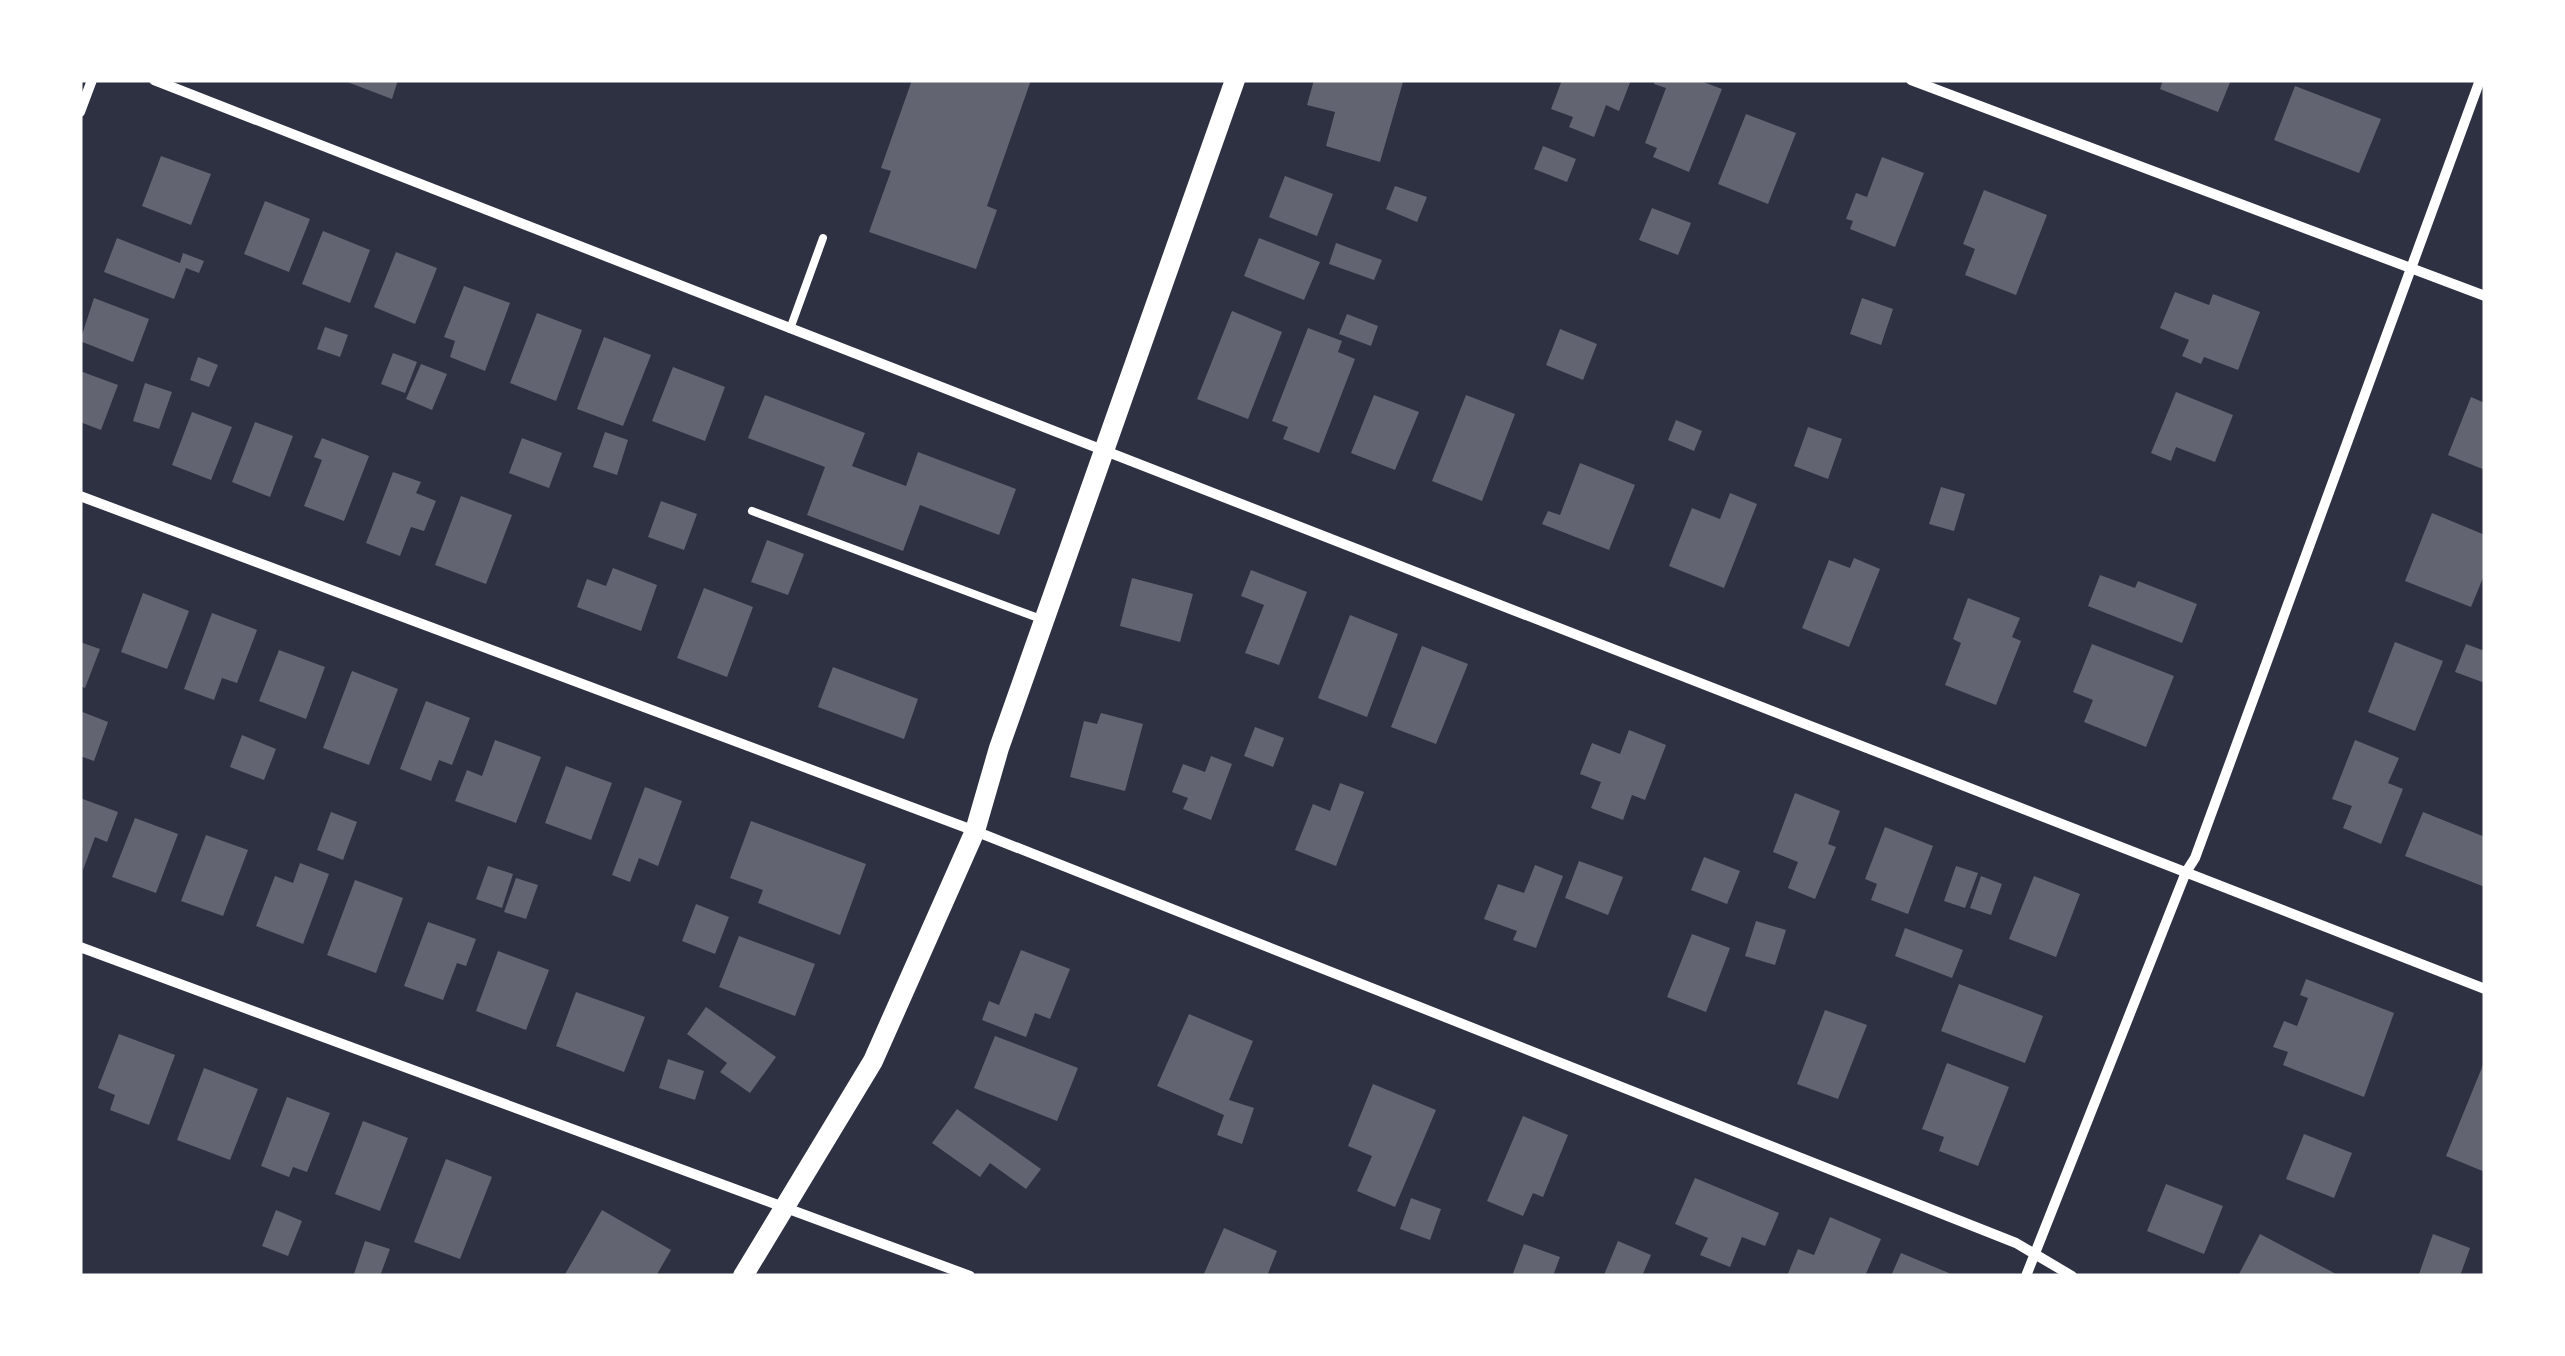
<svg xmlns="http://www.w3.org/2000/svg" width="2565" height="1356" font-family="Cabin,sans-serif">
	<rect width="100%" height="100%" fill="#2d3142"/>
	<path fill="#626471" d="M342,80H398L392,99Z
		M912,80H1031L987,206L997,210L976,269L869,232L891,171L881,168Z
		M1314,80L1403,82L1380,162L1326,146L1335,112L1307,105Z
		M1562,80L1588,82L1631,80L1619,111L1606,105L1594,137L1569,127L1573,117L1551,109Z
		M1655,80H1698L1722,89L1689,172L1653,157L1657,148L1645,143L1666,88L1654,84Z
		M2163,80H2231L2218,112L2160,89Z
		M2295,86L2381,119L2359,173L2274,140Z
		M1746,114L1796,133L1768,204L1718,184Z
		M1543,146L1576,159L1567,182L1534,169Z
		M161,156L211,174L191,225L142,206Z
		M1882,157L1924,173L1895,247L1850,229L1853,221L1846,219L1856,193L1867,197Z
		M1285,176L1333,194L1317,236L1269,217Z
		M1395,186L1427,197L1417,222L1386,209Z
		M1984,190L2047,215L2016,295L1965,275L1975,249L1963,244Z
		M265,201L310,219L289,272L244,254Z
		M1652,208L1691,223L1678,255L1639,240Z
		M323,231L370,250L350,303L302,284Z
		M117,238L180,263L183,253L204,261L199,273L186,268L174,299L104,272Z
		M1259,238L1320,262L1304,300L1244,276Z
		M1336,243L1382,260L1374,280L1329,264Z
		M396,252L437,268L415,324L374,307Z
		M464,286L510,303L485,371L450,357L455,341L444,337Z
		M2175,292L2209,305L2213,294L2260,312L2238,370L2204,357L2201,364L2182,356L2189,340L2160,328Z
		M94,298L149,319L133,362L80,341Z
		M1862,298L1893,309L1881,345L1850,334Z
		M1232,311L1282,332L1248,419L1197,399Z
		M537,313L582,330L556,401L510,383Z
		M1347,314L1378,326L1371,346L1339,334Z
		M325,327L348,335L340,357L317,349Z
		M1308,328L1342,341L1338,352L1355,359L1319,453L1283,439L1288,427L1272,421Z
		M1560,329L1597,344L1583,380L1546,365Z
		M604,337L651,355L623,426L577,409Z
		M393,353L417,362L405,393L381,384Z
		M198,357L218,365L209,387L190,380Z
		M421,364L447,374L432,410L406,399Z
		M673,367L725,387L705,441L652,421Z
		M80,371L118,385L101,430L80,422Z
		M145,383L172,392L159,429L133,421Z
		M2176,392L2233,415L2215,462L2176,447L2171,461L2151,453Z
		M765,395L865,433L852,466L906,486L918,452L1016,489L999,535L920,505L903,551L807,515L825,467L748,438Z
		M1374,395L1419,412L1395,470L1351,453Z
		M1466,395L1515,414L1482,501L1432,481Z
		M2471,397L2485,403V470L2448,455Z
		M192,412L232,427L211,480L172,465Z
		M1676,420L1702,431L1694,451L1668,440Z
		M255,422L293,436L270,497L232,482Z
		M1808,427L1842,439L1828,479L1794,466Z
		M605,432L628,440L617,475L593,467Z
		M322,438L369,456L344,521L304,506L322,460L314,457Z
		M522,438L562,453L549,488L509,473Z
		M1580,463L1635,485L1609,550L1542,524L1548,511L1560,515Z
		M393,472L421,482L416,493L436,501L424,531L411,527L400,556L366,543Z
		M1941,487L1965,494L1954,531L1929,524Z
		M1730,493L1757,504L1724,588L1669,566L1692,508L1720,519Z
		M461,496L512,515L486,584L435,565Z
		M661,501L697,514L684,550L648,537Z
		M2432,513L2485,535V573L2471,607L2405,581Z
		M767,540L804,554L788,595L751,582Z
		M1854,558L1880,569L1849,647L1802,628L1829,560L1850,568Z
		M613,568L657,585L641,631L577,607L587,579L606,586Z
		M1251,570L1307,592L1279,665L1245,653L1264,605L1241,596Z
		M2100,575L2135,588L2138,581L2197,604L2182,643L2088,606Z
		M1132,578L1193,594L1180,642L1120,626Z
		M704,588L753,607L727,677L677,658Z
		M143,593L189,611L167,669L121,652Z
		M1968,598L2020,618L2012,637L2021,641L1996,705L1945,685L1961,643L1953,639Z
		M212,613L257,630L237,683L222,678L214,700L184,689Z
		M1350,615L1398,634L1367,717L1318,698Z
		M80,642L100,649L85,688L80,686Z
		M2395,642L2443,661L2415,731L2368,712Z
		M2092,644L2174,676L2146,747L2084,722L2093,700L2073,692Z
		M2466,644L2485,651V683L2455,672Z
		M1422,646L1468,664L1436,744L1391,727Z
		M279,650L325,667L306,719L259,701Z
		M833,667L918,699L904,739L818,707Z
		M352,671L398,689L369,765L323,748Z
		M426,701L470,718L452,765L439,760L431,781L400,769Z
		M80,711L108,722L94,761L80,756Z
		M1101,713L1143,724L1125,791L1070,777L1084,721L1097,724Z
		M1255,727L1284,738L1273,767L1244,756Z
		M1629,730L1666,745L1645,800L1632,795L1623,820L1591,808L1601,782L1580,774L1592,743L1620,754Z
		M242,735L276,749L264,780L230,767Z
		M495,740L541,757L516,823L455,801L467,770L482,776Z
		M2355,740L2399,758L2388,783L2403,789L2381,844L2343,828L2352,806L2332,799Z
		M1211,756L1232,764L1211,820L1183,809L1188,798L1172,792L1183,764L1205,772Z
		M566,766L612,783L591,840L545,823Z
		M1340,783L1364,792L1336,866L1295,850L1313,804L1330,811Z
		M645,787L682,801L658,866L639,858L630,882L612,875Z
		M1795,793L1840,811L1828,844L1836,847L1815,899L1788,888L1798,862L1773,852Z
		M80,798L118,812L107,842L95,837L83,870Z
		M331,812L357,822L343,860L317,850Z
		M2423,812L2485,837V887L2405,856Z
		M135,818L178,834L156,893L112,877Z
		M751,821L866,864L840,935L758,903L763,890L730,878Z
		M1885,827L1933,846L1908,914L1871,900L1877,884L1865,879Z
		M206,835L248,850L223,916L181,901Z
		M1704,857L1740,871L1727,904L1691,890Z
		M1579,861L1623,877L1608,915L1565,898Z
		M300,863L329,874L303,944L256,926L275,876L293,883Z
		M1535,865L1563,876L1536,948L1513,940L1517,931L1484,919L1498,884L1524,893Z
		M488,866L513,874L502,908L476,899Z
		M1956,866L1978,873L1965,908L1944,901Z
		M1981,876L2002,884L1991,915L1970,908Z
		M2034,876L2080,894L2056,957L2009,939Z
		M516,878L538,885L526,919L504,912Z
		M355,880L403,898L376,973L327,955Z
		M696,904L729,917L715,954L682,941Z
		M1756,921L1786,930L1775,965L1745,956Z
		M428,922L476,939L466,966L457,963L443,1000L404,986Z
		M1905,928L1963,950L1952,978L1895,956Z
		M1692,934L1730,948L1706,1012L1667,997Z
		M739,936L815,964L795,1016L719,987Z
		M1021,950L1070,969L1050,1019L1035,1013L1026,1037L982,1020L989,1001L999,1005Z
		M498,951L549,970L526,1030L476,1011Z
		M2306,979L2394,1013L2364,1097L2283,1065L2288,1052L2273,1047L2284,1021L2297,1026L2308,998L2300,995Z
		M1959,984L2043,1016L2025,1063L1941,1031Z
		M576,992L645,1017L624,1072L556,1046Z
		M706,1007L776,1057L750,1093L720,1072L727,1063L687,1034Z
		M1825,1010L1867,1025L1838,1099L1797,1084Z
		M1189,1014L1253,1041L1229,1100L1254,1108L1242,1144L1217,1135L1224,1115L1157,1086Z
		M119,1034L175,1055L149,1125L110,1110L115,1095L98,1088Z
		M995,1036L1078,1068L1057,1121L974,1088Z
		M668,1059L704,1071L695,1100L659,1088Z
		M2485,1060V1172L2446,1156Z
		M1947,1063L2009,1087L1978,1166L1939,1151L1944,1137L1922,1129Z
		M204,1068L258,1089L230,1160L177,1140Z
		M1373,1084L1436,1110L1395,1207L1357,1191L1372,1156L1348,1146Z
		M287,1097L330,1113L307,1172L293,1167L289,1177L261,1166Z
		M957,1109L1041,1169L1026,1189L990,1163L980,1177L932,1143Z
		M1523,1116L1568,1135L1543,1197L1533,1193L1523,1216L1487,1201Z
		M363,1121L408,1138L380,1211L335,1194Z
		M2304,1134L2352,1153L2334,1198L2286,1179Z
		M446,1159L492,1177L460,1259L414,1242Z
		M1695,1178L1779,1213L1765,1246L1742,1237L1730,1267L1700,1255L1708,1238L1675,1224Z
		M2166,1184L2223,1206L2204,1254L2147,1231Z
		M1411,1198L1441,1209L1430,1240L1400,1229Z
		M276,1210L302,1221L288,1256L262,1246Z
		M602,1210L671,1250L656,1276H564Z
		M1830,1217L1881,1239L1865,1276H1787L1798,1249L1814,1255Z
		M1224,1228L1277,1251L1267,1276H1203Z
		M2260,1234L2340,1276H2238Z
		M2433,1234L2470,1248L2460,1276L2419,1274Z
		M365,1241L390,1249L380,1276L354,1274Z
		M1618,1241L1651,1255L1642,1276L1604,1275Z
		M1524,1244L1560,1257L1553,1276H1512Z
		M1901,1253L1956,1276H1891Z"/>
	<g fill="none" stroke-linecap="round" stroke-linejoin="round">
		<path stroke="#fff" stroke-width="8" d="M790,329L823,238
			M752,511L1041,619"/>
		<path stroke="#fff" stroke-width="10" d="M154,80L2485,989
			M1911,80L2485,296
			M80,112L92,80
			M80,496L975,831L2016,1243L2072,1276
			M80,947L970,1276
			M2026,1276L2186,872L2195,858L2480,80"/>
		<path stroke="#fff" stroke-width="20" d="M743,1276L873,1061L975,831L999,748L1235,80"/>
	</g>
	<rect width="2565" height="1356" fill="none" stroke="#ffffff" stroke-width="165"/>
</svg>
